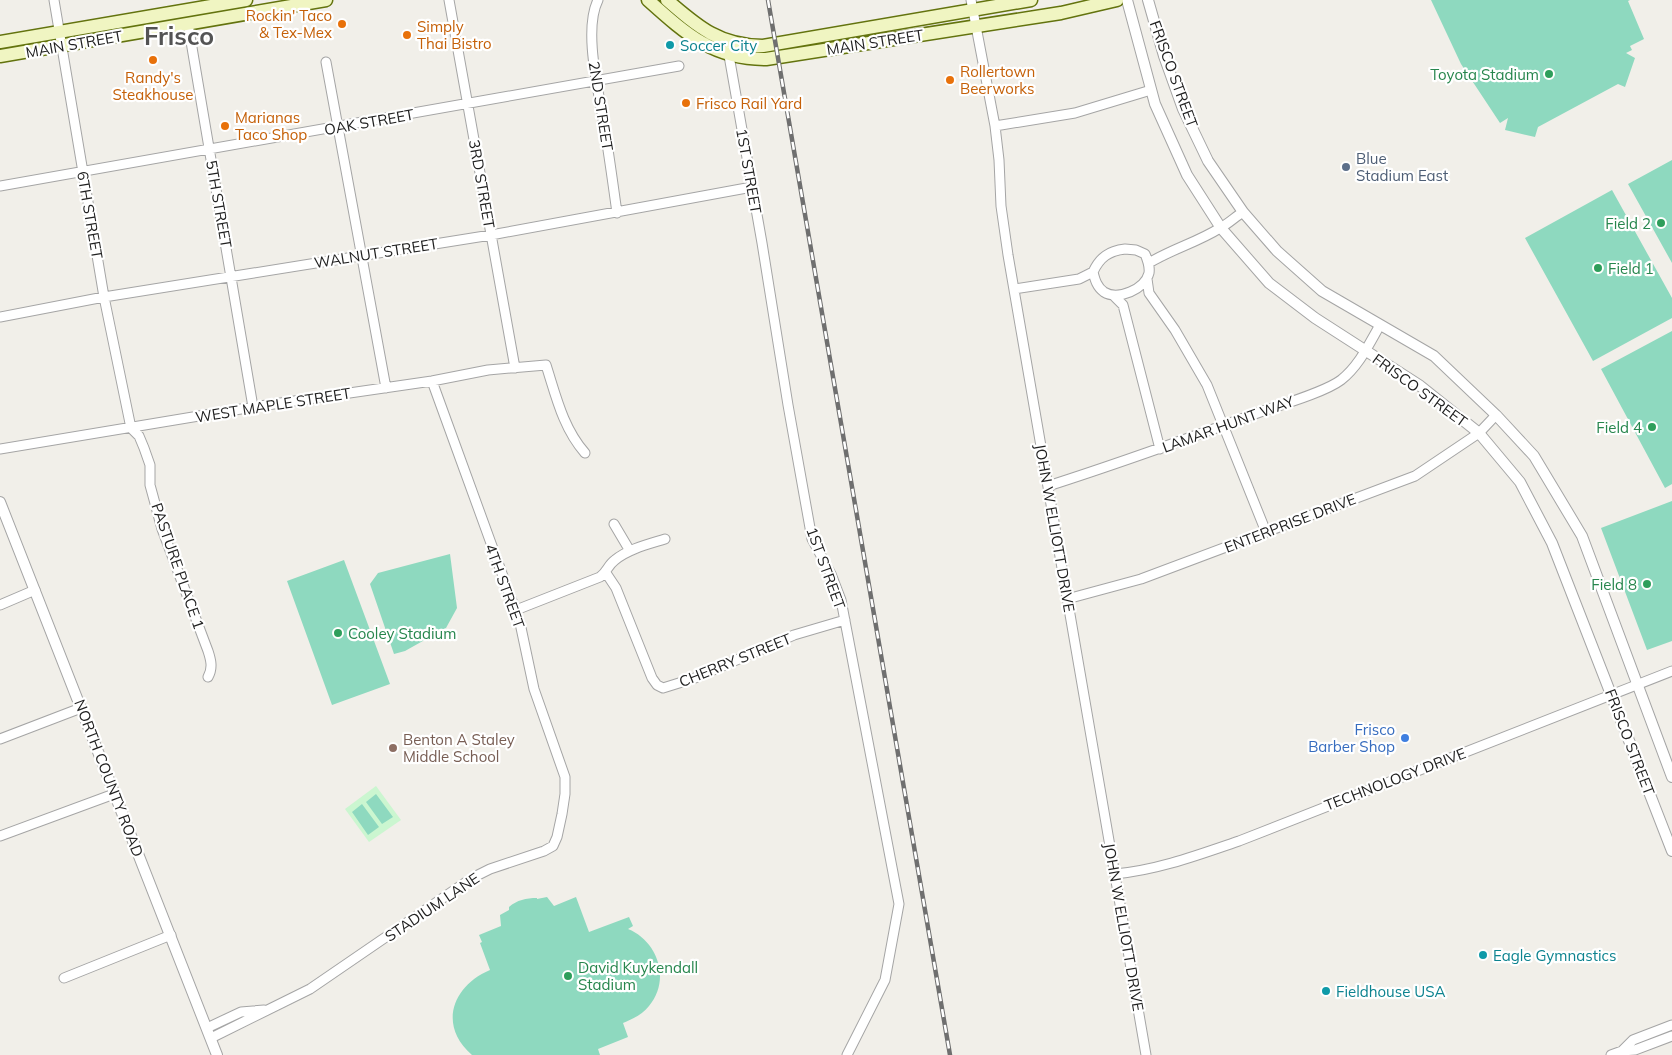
<svg xmlns="http://www.w3.org/2000/svg" width="1672" height="1055" font-family="Mulish,sans-serif">
	<rect width="100%" height="100%" fill="#f1efe9"/>
	<path fill="#cbf6d0" d="M376,786L401,820L369,842L345,809Z"/>
	<path fill="#8ed9bf" d="M1431,0H1630L1628,1L1644,39L1630,46L1632,50L1626,53L1635,58L1625,87L1618,84L1538,127L1535,137L1505,130L1508,118L1500,123L1461,64Z
		M1672,160V263L1628,184Z
		M1612,190L1672,298V318L1593,361L1525,238Z
		M1672,331V484L1665,488L1601,369Z
		M1672,501V641L1647,650L1601,528Z
		M450,554L457,608L446,628L405,651L394,654L370,584L378,573Z
		M344,560L390,684L332,705L287,581Z
		M376,794L393,817L382,824L366,802Z
		M362,804L379,827L368,835L352,812Z
		M547,897L554,906L576,897L589,932L629,917L633,926L628,929C658,941 671,980 649,1006C642,1015 632,1019 623,1023L628,1037L598,1049L600,1055H472C438,1026 452,986 490,970L480,943L482,942L479,935L501,926L500,915L509,910V907C517,900 526,898 537,898V899Z"/>
	<g fill="none" stroke-linecap="round" stroke-linejoin="round">
		<defs>
			<path id="minor" d="M54,0L104,297L131,428L139,436L144,448L150,465V485L162,529L208,651C211,660 213,668 208,677
				M449,0L515,368
				M598,0C583,30 599,92 604,125C609,154 613,184 617,213
				M971,0L995,126L999,160L1001,206L1008,255L1146,1055
				M188,24L253,407
				M728,50L762,243L788,405L812,539L831,574L841,600L899,904L885,980L847,1055
				M326,62L386,388
				M995,126L1075,113L1151,90
				M0,186L679,66
				M1125,249L1136,250L1145,254C1148,261 1150,266 1149,273C1145,289 1118,301 1104,292C1097,287 1095,280 1093,272C1100,257 1109,251 1125,249Z
				M1149,263C1172,249 1198,242 1220,228C1228,224 1235,217 1243,212
				M1147,279L1149,293L1175,330L1207,385L1266,532
				M1014,289L1079,279L1093,272
				M1114,296L1123,305L1160,449
				M0,317L104,297L491,235L752,187
				M0,449L253,407L432,381L488,370L546,365C556,396 563,428 585,453
				M1048,486C1120,463 1192,437 1263,411C1284,404 1325,392 1341,380C1359,366 1369,344 1380,325
				M614,524L630,551
				M606,573L616,588L652,678L657,685L663,688L695,678L794,635L845,620
				M1067,599L1141,579L1415,476L1479,433L1496,415
				M0,605L35,590
				M516,610L600,577C607,572 608,565 615,560C628,549 649,544 665,539
				M0,739L81,708
				M0,836L114,794
				M1115,874C1158,870 1198,855 1239,841L1672,671
				M64,978L171,935
				M207,1028L241,1012L264,1010
				M211,1038L310,989L472,878L490,869L544,851L553,846L557,837L562,814L565,794V777L534,689L520,623L432,381
				M1622,1051L1633,1040L1672,1025
				M1611,1055L1622,1051L1635,1050L1672,1036"/>
			<path id="tertiary" d="M1127,0L1155,104L1187,175L1221,228L1269,283L1315,318L1419,385L1479,433L1520,482L1552,543L1672,851
				M1148,0L1164,56L1183,109L1208,161L1243,212L1277,251L1322,291L1434,356L1496,415L1534,456L1582,536L1672,777
				M0,502L217,1055"/>
			<path id="secondary" d="M648,0C686,34 713,59 766,59L1061,13L1117,0
				M667,0C698,27 720,46 763,46L1031,0
				M0,42L246,0
				M0,56L326,0"/>
		</defs>
		<use href="#minor" stroke="#a5a5a5" stroke-width="11"/>
		<use href="#tertiary" stroke="#a5a5a5" stroke-width="12"/>
		<use href="#secondary" stroke="#63730e" stroke-width="15"/>
		<use href="#minor" stroke="#fff" stroke-width="9"/>
		<use href="#tertiary" stroke="#fff" stroke-width="10"/>
		<use href="#secondary" stroke="#f0f5c2" stroke-width="12"/>
		<defs>
			<path id="rail" d="M768,0L950,1055"/>
		</defs>
		<use href="#rail" stroke="#6f6f6f" stroke-width="4.5"/>
		<use href="#rail" stroke="#fff" stroke-width="2.5" stroke-dasharray="8" stroke-linecap="butt"/>
	</g>
	<g fill="#e8710a" stroke="#fff" stroke-width="2">
		<circle cx="342" cy="24" r="5"/>
		<circle cx="407" cy="35" r="5"/>
		<circle cx="153" cy="60" r="5"/>
		<circle cx="950" cy="80" r="5"/>
		<circle cx="686" cy="103" r="5"/>
		<circle cx="225" cy="126" r="5"/>
	</g>
	<g fill="#0f9aa8" stroke="#fff" stroke-width="2">
		<circle cx="670" cy="45" r="5"/>
		<circle cx="1483" cy="955" r="5"/>
		<circle cx="1326" cy="991" r="5"/>
	</g>
	<g fill="#2e9e5b" stroke="#fff" stroke-width="2">
		<circle cx="1549" cy="74" r="5"/>
		<circle cx="1661" cy="223" r="5"/>
		<circle cx="1598" cy="268" r="5"/>
		<circle cx="1652" cy="427" r="5"/>
		<circle cx="1647" cy="584" r="5"/>
		<circle cx="338" cy="633" r="5"/>
		<circle cx="568" cy="976" r="5"/>
	</g>
	<circle fill="#5c6f8a" stroke="#fff" stroke-width="2" cx="1346" cy="167" r="5"/>
	<circle fill="#3f7fe0" stroke="#fff" stroke-width="2" cx="1405" cy="738" r="5"/>
	<circle fill="#8d6e63" stroke="#fff" stroke-width="2" cx="393" cy="748" r="5"/>
	<g text-anchor="middle" dominant-baseline="central" stroke-width="4.5" stroke-linejoin="round" paint-order="stroke">
		<g font-size="15" fill="#c56008" stroke="#fff" text-anchor="start">
			<text x="332" y="15" text-anchor="end">Rockin' Taco<tspan x="332" dy="17">&amp; Tex-Mex</tspan></text>
			<text x="417" y="26">Simply<tspan x="417" dy="17">Thai Bistro</tspan></text>
			<text x="960" y="71">Rollertown<tspan x="960" dy="17">Beerworks</tspan></text>
			<text x="153" y="77" text-anchor="middle">Randy's<tspan x="153" dy="17">Steakhouse</tspan></text>
			<text x="696" y="103">Frisco Rail Yard</text>
			<text x="235" y="117">Marianas<tspan x="235" dy="17">Taco Shop</tspan></text>
		</g>
		<g font-size="15" fill="#212121" stroke="#fff">
			<text transform="translate(875 42) rotate(-9)">MAIN STREET</text>
			<text transform="translate(74 44) rotate(-10)">MAIN STREET</text>
			<text transform="translate(1174 74) rotate(70)">FRISCO STREET</text>
			<text transform="translate(601 106) rotate(81)">2ND STREET</text>
			<text transform="translate(369 122) rotate(-10)">OAK STREET</text>
			<text transform="translate(749 171) rotate(80)">1ST STREET</text>
			<text transform="translate(482 184) rotate(80)">3RD STREET</text>
			<text transform="translate(219 204) rotate(80)">5TH STREET</text>
			<text transform="translate(90 215) rotate(80)">6TH STREET</text>
			<text transform="translate(376 253) rotate(-9)">WALNUT STREET</text>
			<text transform="translate(1420 390) rotate(36)">FRISCO STREET</text>
			<text transform="translate(273 405) rotate(-9)">WEST MAPLE STREET</text>
			<text transform="translate(1228 424) rotate(-20)">LAMAR HUNT WAY</text>
			<text transform="translate(1290 523) rotate(-21)">ENTERPRISE DRIVE</text>
			<text transform="translate(1055 528) rotate(80)">JOHN W ELLIOTT DRIVE</text>
			<text transform="translate(178 566) rotate(71)">PASTURE PLACE 1</text>
			<text transform="translate(826 568) rotate(70)">1ST STREET</text>
			<text transform="translate(505 586) rotate(70)">4TH STREET</text>
			<text transform="translate(735 660) rotate(-22)">CHERRY STREET</text>
			<text transform="translate(1630 742) rotate(69)">FRISCO STREET</text>
			<text transform="translate(109 778) rotate(69)">NORTH COUNTY ROAD</text>
			<text transform="translate(1395 779) rotate(-21)">TECHNOLOGY DRIVE</text>
			<text transform="translate(432 907) rotate(-34)">STADIUM LANE</text>
			<text transform="translate(1124 927) rotate(80)">JOHN W ELLIOTT DRIVE</text>
		</g>
		<g font-size="15" fill="#0d838f" stroke="#fff" text-anchor="start">
			<text x="680" y="45">Soccer City</text>
			<text x="1493" y="955">Eagle Gymnastics</text>
			<text x="1336" y="991">Fieldhouse USA</text>
		</g>
		<g font-size="15" fill="#27864d" stroke="#fff" text-anchor="end">
			<text x="1539" y="74">Toyota Stadium</text>
			<text x="1651" y="223">Field 2</text>
			<text x="1608" y="268" text-anchor="start">Field 1</text>
			<text x="1642" y="427">Field 4</text>
			<text x="1637" y="584">Field 8</text>
			<text x="348" y="633" text-anchor="start">Cooley Stadium</text>
			<text x="578" y="967" text-anchor="start">David Kuykendall<tspan x="578" dy="17">Stadium</tspan></text>
		</g>
		<g font-size="15" fill="#4e5e75" stroke="#fff" text-anchor="start">
			<text x="1356" y="158">Blue<tspan x="1356" dy="17">Stadium East</tspan></text>
		</g>
		<g font-size="15" fill="#366cbe" stroke="#fff" text-anchor="end">
			<text x="1395" y="729">Frisco<tspan x="1395" dy="17">Barber Shop</tspan></text>
		</g>
		<g font-size="15" fill="#785e54" stroke="#fff" text-anchor="start">
			<text x="403" y="739">Benton A Staley<tspan x="403" dy="17">Middle School</tspan></text>
		</g>
		<g font-size="25" font-weight="bold" fill="#545454" stroke="#fff">
			<text x="179" y="35">Frisco</text>
		</g>
	</g>
</svg>
